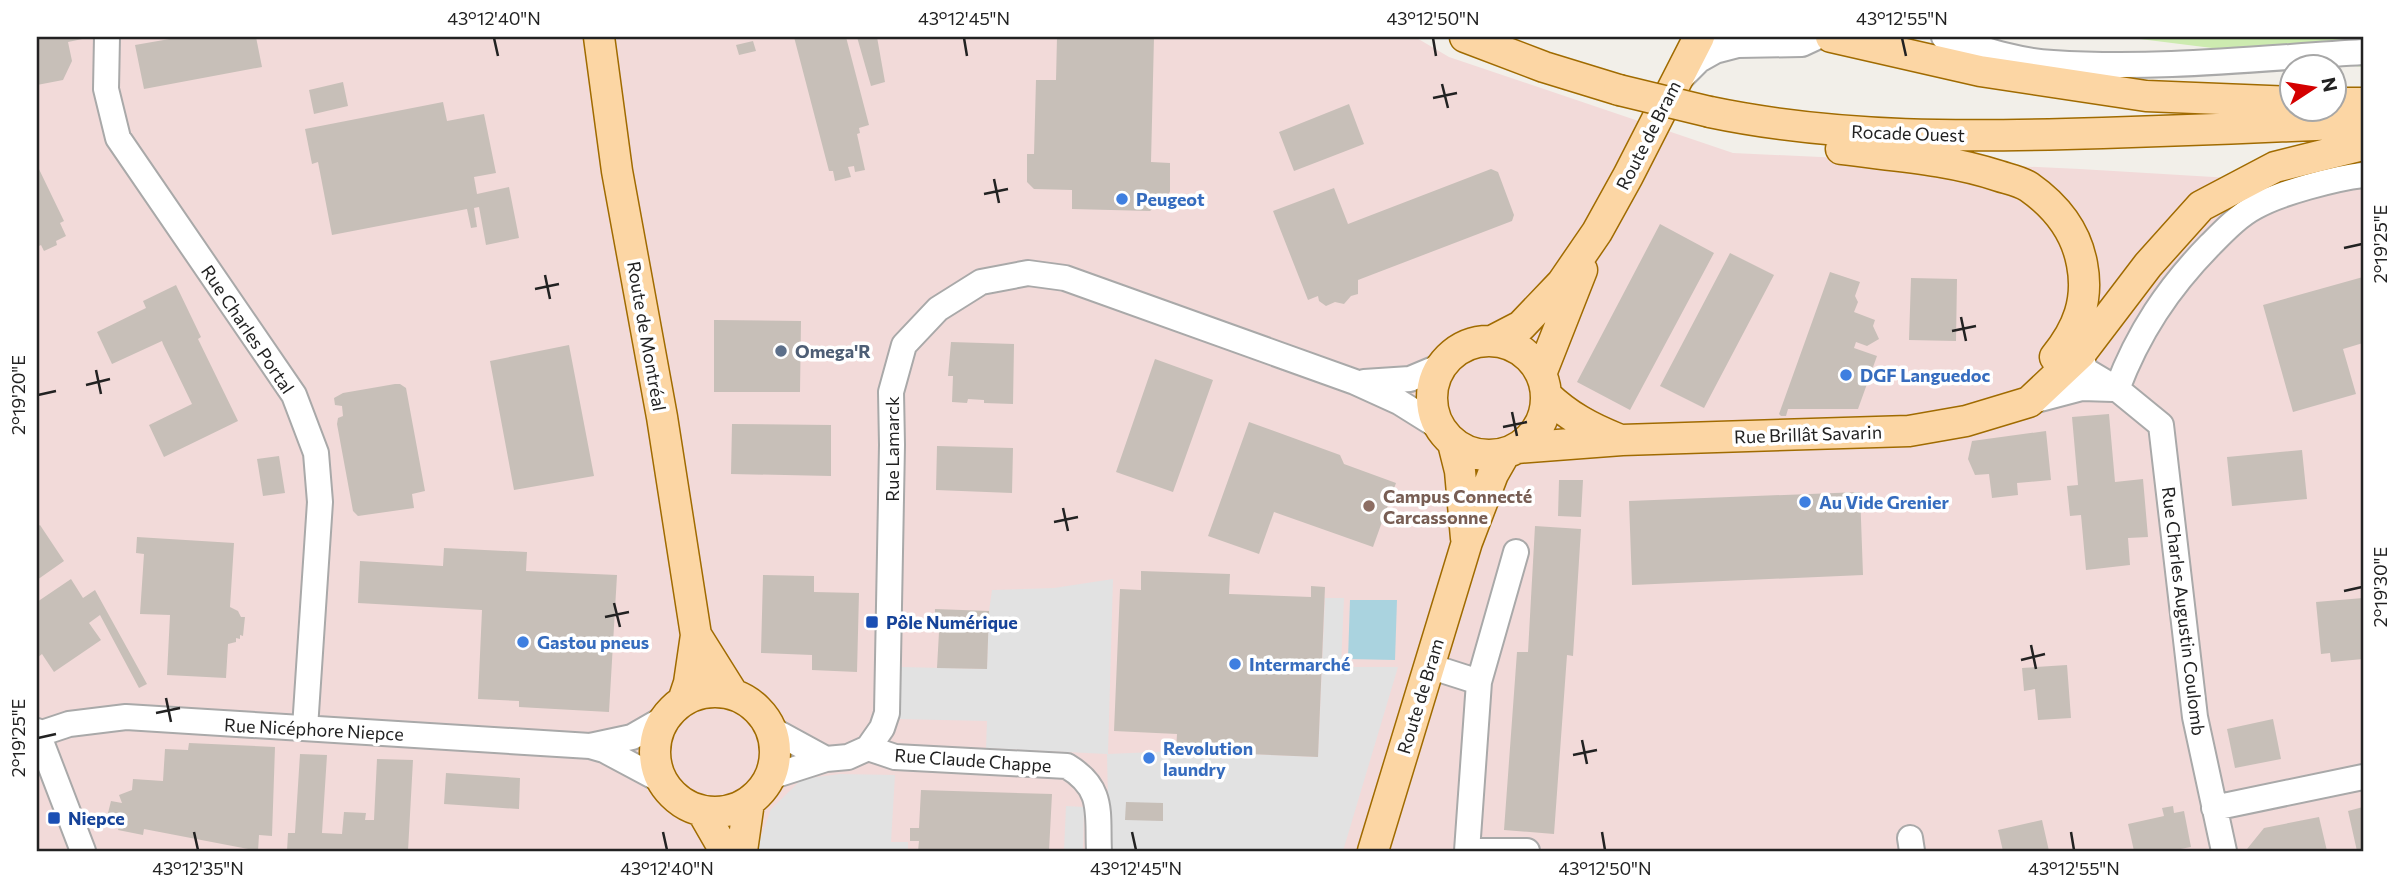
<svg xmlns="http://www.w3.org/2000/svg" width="2400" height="888" font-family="Commissioner,sans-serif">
	<rect width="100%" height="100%" fill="#f2efe9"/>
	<path fill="#f2dad9" d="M37,37H1415L1449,57L1733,153L2080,169L2363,186V851H37Z"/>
	<path fill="#cdebb0" d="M2124,37H2363V67Z"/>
	<path fill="#e2e2e2" d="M1113,579L1108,754L1177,751L1318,757L1325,598H1344L1341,667H1398L1343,851H1109L1107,754L986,748L987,721L897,719L901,667L987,669L989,611L992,590L1054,588Z
		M840,774L895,775L891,842H908V851H756L771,809L802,779Z
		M1066,806L1084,807L1083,851H1064Z"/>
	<path fill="#aad3df" d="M1350,600H1397L1395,660L1348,659Z"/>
	<path fill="#c7bfb8" d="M37,37H87V38L68,42L72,61L63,80L37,85Z
		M181,37H256L262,67L144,89L135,45Z
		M794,37H846L869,125L859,128L860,133L857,134L865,170L855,172L854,166L848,167L851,177L835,181L833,171H829Z
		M857,37H877L885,82L871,86Z
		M1057,37H1154L1151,162L1170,163V192L1150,211L1072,209V190L1034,189L1027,182V154H1034L1036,80H1056Z
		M753,41L756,51L739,55L736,45Z
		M343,82L348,106L314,114L309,90Z
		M443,102L447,121L484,114L496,173L474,177L477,194L509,187L519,238L486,245L479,207L474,208L477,227L471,228L467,209L332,235L318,162L312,164L305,129Z
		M1349,104L1364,144L1294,171L1279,132Z
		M37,165L64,221L60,223L66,236L56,241L57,245L44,251L41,245L37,247Z
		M1491,169L1498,172L1514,215L1512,221L1358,280V294L1351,296L1344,304L1335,302L1326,306L1319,301L1318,296L1308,300L1273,211L1334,188L1348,224Z
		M1660,224L1714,253L1630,410L1577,382Z
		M1730,253L1774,275L1704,408L1660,386Z
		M1830,272L1860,282L1855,296L1858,302L1854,312L1875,320L1873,326L1879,339L1867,346L1856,342L1854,348L1877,356L1858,409H1788L1786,416H1781L1779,414Z
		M2363,277V343L2343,349L2356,394L2293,412L2263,305Z
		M1911,278L1957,279L1956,341L1909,340Z
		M176,285L201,337L198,339L238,421L164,457L149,425L192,404L163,344L162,341L112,364L97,332L146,308L143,301Z
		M714,320L801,321L800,392H714Z
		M951,342L1014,344L1013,404L984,403V400L968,399L967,403L952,402L953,376H948Z
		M569,345L594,476L514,490L490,361Z
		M1155,359L1213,380L1173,492L1116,472Z
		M395,384H400L406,388L425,491L412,494L414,508L358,516L353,511L337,424L338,418L343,416L342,406L335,405L334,398L343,393Z
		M2109,414L2115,482L2143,479L2148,537L2128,538L2130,565L2086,570L2081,515L2070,516L2067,486L2078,485L2072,417Z
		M1249,422L1340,455L1344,464L1396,483L1373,547L1274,512L1259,554L1208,536Z
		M732,424L831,425V476L731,474Z
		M2046,431L2051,480L2017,483L2018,495L1992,498L1989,474L1975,475L1968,459L1972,441Z
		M937,446L1013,448L1012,493L936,490Z
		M2302,450L2307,499L2232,506L2227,457Z
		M279,456L285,493L263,496L257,459Z
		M1559,480H1583L1581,517L1558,516Z
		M1860,492L1863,575L1632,585L1629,501Z
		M40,525L64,561L37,580V527Z
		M1535,526L1581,529L1573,656L1567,655L1554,834L1504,830L1517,652H1528Z
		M137,537L234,543L230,607L238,611L241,617H245L244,626L243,636L240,635V639L236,638V642L228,644L226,678L167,675L170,615L140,614L144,554L136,553Z
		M444,548L527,552L526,571L617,575L609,712L519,707V701L478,699L482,610L358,603L360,561L443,566Z
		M1141,571L1230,574L1229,594L1311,597V586L1325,587L1318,757L1176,751L1177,734L1114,731L1120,589L1141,590Z
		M763,575L814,576V592L859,593L857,672L812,670V655L761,653Z
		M71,579L83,598L95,590L147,684L139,688L100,615L89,623L101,640L54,672L42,654L37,658V602Z
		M2363,598V659L2331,662L2330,653L2321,654L2316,602Z
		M935,609L989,611L987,669L937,668L939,632H934Z
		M2067,665L2071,718L2038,720L2035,689L2024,691L2022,668Z
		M2273,719L2281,759L2235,768L2227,729Z
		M189,743L275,747L272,836L259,835L258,851L144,829L143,835L118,830L119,827L105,825L111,801L122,803L119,795L132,790L133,779L163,781L165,749L188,750Z
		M300,754L327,755L322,833L342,834L344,812L366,813L365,820H374L377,759L413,760L408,851H287L288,833H295Z
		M446,773L520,778L519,809L444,804Z
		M921,790L1052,794L1049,851H918L919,841H910V828H919Z
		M1126,802L1163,803V821L1125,820Z
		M2173,806L2174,813L2184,811L2191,847L2170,851H2134L2128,824L2164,816L2162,808Z
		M2363,807V851H2357L2348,811Z
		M2319,817L2327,851H2248L2247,849L2264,828Z
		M2042,820L2049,851H2003L1998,830Z"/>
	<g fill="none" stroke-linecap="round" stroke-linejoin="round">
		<defs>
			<path id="minor" d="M107,37L106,89L118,138L294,395L316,453L320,502L305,728
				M1944,37C1979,48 2015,61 2053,63C2156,70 2261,58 2363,52
				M1682,77L1699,60L1715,51L1738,45L1802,44L1817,37
				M2081,353L2085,370L2117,389L2161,425L2195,717L2224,851
				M1364,382L1410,379L1441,366
				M2117,389C2138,333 2168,288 2210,245C2223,232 2238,216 2255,207C2279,193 2336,178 2363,175
				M2029,402L2082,388L2113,389
				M1429,666L1479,682L1516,552
				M1479,682L1467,851H1527
				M771,729L826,759
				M37,731L83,851
				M39,734L69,724L126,717L590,746L604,750L662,781
				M590,746L632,737L665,718
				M868,748L882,728L887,713L892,445L891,392L904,345L938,309L981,282L1028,273L1065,278L1355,382L1399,402L1439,427
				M770,777L826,759L848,757L868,748L895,757L1067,766C1105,789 1097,813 1099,851
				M2214,808L2363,777
				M1910,838L1912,851"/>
			<path id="major" d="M599,37L617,171L662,417L696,635L689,683L683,701
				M1465,37L1544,67L1619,90
				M1831,37L1980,71L2146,96L2292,102
				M2334,103H2363
				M1710,112C1839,139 1971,137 2103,133C2190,130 2276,127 2363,123
				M1841,149C1894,156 1948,159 1999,176C2008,179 2020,181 2029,187C2056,206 2076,231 2082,264C2089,300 2078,329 2055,357
				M1494,340L1521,326L1562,283L1597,232L1628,176L1699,37
				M1432 398a57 57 0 1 1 114 0a57 57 0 1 1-114 0Z
				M1541,374L1582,270
				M1546,395C1568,416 1590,428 1618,439
				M1453,443L1460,471L1466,538
				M1517,448L1622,440L1909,431L1966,421L2029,402L2081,353L2148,265L2201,206L2275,167L2363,145
				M696,635L733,694
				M655 752a60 60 0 1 1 120 0a60 60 0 1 1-120 0Z
				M702,811L725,851
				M742,851L749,802
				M1373,851L1467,542L1493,474L1505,453"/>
		</defs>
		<use href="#minor" stroke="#a9a9a9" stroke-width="28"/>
		<use href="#major" stroke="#a06b00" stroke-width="33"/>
		<use href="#minor" stroke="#fff" stroke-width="24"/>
		<use href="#major" stroke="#fcd6a4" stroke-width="30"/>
		<defs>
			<path id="major-bridge" d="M1619,90L1710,112"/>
		</defs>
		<use href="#major-bridge" stroke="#a06b00" stroke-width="33" stroke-linecap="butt"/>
		<use href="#major-bridge" stroke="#fcd6a4" stroke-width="30"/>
	</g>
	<path fill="none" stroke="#222" stroke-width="2.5" d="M494,38L498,56M964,38L967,56M1433,38L1436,56M1902,38L1906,56M1442,84L1448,108M1433,98L1457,93M994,179L999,203M984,194L1008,189M2344,248L2362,244M545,275L550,299M535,289L559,284M1961,317L1966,341M1952,331L1976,326M96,370L101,394M86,385L110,379M38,395L56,391M1512,412L1517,436M1503,427L1527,422M1063,508L1068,531M1054,522L1078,517M2344,591L2362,587M614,603L620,627M605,617L629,612M2031,645L2036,669M2021,660L2045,654M166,698L171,722M156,713L180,708M38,738L56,734M1582,740L1587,764M1573,755L1597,750M194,832L198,850M663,832L667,850M1132,832L1136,850M1602,832L1605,850M2071,832L2074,850"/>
	<g fill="#3f7fe0" stroke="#fff" stroke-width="2.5">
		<circle cx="1122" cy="199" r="7"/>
		<circle cx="1846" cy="375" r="7"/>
		<circle cx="1805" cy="502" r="7"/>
		<circle cx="523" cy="642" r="7"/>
		<circle cx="1235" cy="664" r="7"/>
		<circle cx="1149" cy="758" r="7"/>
	</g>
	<circle fill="#5c6f8a" stroke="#fff" stroke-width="2.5" cx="781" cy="351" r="7"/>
	<circle fill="#8d6e63" stroke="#fff" stroke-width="2.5" cx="1369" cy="506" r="7"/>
	<g fill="#1a4fb4" stroke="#fff" stroke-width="2.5">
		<rect x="865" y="615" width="14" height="14" rx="3.5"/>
		<rect x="47" y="811" width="14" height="14" rx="3.5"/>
	</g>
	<g text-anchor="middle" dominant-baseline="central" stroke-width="7" stroke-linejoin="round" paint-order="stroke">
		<g font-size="18" fill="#222" stroke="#fff">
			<text transform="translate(1908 133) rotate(2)">Rocade Ouest</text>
			<text transform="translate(1648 135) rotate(-63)">Route de Bram</text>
			<text transform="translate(248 329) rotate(56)">Rue Charles Portal</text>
			<text transform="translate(647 336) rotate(80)">Route de Montréal</text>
			<text transform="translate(1808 434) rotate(-2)">Rue Brillât Savarin</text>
			<text transform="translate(892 449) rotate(-90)">Rue Lamarck</text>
			<text transform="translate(2184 611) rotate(83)">Rue Charles Augustin Coulomb</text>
			<text transform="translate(1420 696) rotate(-73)">Route de Bram</text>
			<text transform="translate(314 729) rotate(3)">Rue Nicéphore Niepce</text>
			<text transform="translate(973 760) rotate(4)">Rue Claude Chappe</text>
		</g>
		<g font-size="18" font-weight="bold" fill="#366cbe" stroke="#fff" text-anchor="start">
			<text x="1136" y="199">Peugeot</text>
			<text x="1860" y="375">DGF Languedoc</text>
			<text x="1819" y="502">Au Vide Grenier</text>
			<text x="537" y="642">Gastou pneus</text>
			<text x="1249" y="664">Intermarché</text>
			<text x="1163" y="748">Revolution<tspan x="1163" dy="21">laundry</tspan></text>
		</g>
		<g font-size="18" font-weight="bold" fill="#4e5e75" stroke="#fff" text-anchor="start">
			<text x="795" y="351">Omega'R</text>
		</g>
		<g font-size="18" font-weight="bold" fill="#785e54" stroke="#fff" text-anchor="start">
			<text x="1383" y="496">Campus Connecté<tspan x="1383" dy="21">Carcassonne</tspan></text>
		</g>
		<g font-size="18" font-weight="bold" fill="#164399" stroke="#fff" text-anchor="start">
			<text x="886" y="622">Pôle Numérique</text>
			<text x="68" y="818">Niepce</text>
		</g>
	</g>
	<rect width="2400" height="888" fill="none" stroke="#ffffff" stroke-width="77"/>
	<g transform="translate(2313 88) rotate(78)"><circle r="33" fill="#ffffff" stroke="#a7a7a7" stroke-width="2"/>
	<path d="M0-5L12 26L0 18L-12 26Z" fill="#d40000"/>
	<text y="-10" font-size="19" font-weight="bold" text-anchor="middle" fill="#222222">N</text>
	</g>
	<rect x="38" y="38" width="2324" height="812" fill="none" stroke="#222" stroke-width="2.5"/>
	<g font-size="18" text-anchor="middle" fill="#222">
		<text x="494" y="25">43°12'40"N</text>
		<text x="964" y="25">43°12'45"N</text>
		<text x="1433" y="25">43°12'50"N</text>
		<text x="1902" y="25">43°12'55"N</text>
		<text transform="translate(2381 244) rotate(-90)" y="6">2°19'25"E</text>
		<text transform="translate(19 395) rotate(-90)" y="6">2°19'20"E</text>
		<text transform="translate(2381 587) rotate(-90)" y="6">2°19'30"E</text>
		<text transform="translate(19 738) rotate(-90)" y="6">2°19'25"E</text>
		<text x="198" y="875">43°12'35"N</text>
		<text x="667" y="875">43°12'40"N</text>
		<text x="1136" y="875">43°12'45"N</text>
		<text x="1605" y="875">43°12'50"N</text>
		<text x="2074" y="875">43°12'55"N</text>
	</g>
</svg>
